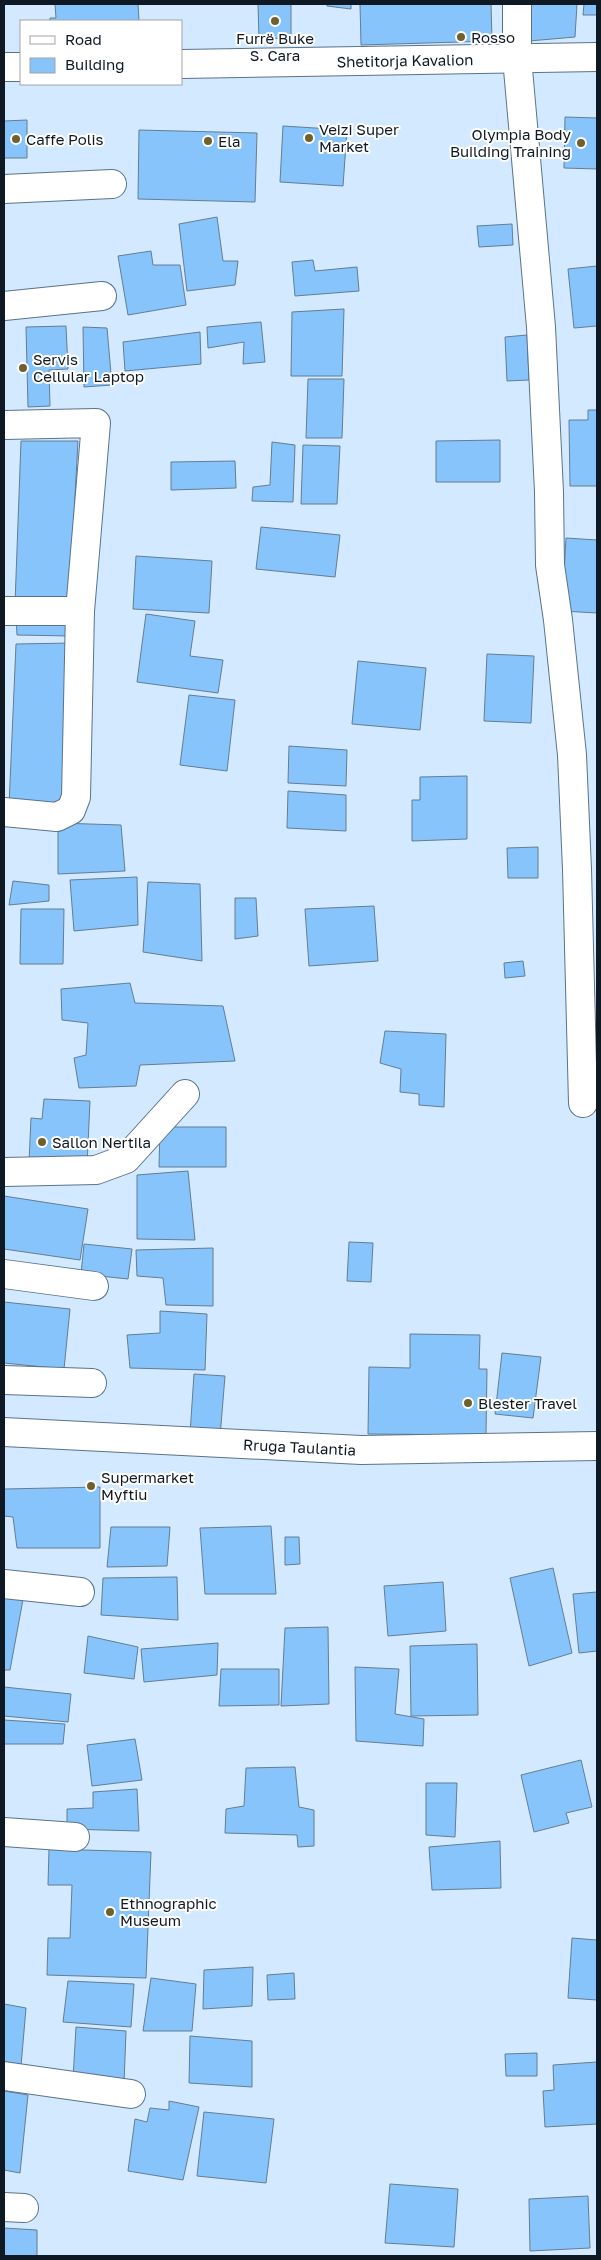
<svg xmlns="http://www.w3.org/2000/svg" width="601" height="2260" font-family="'Golos Text',sans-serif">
	<rect width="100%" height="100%" fill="#d2e9ff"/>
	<path fill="#87c4fc" stroke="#637d94" d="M55,4H138L139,21H50V18H56Z
		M258,4H291V38L259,39Z
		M327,4H351V9L327,6Z
		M360,4H491L492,41L361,45Z
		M531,4H577L575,37L529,41Z
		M584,4H597V15H583Z
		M565,117L597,118V169L564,168Z
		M27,120V158H4V121Z
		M283,126L347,130L343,186L280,182Z
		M139,130L257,133L255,202L138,199Z
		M217,217L223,261H238L235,285L187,291L179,224Z
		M512,224L513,245L479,247L477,226Z
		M151,251L153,265H180L186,305L128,315L118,256Z
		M313,260L315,271L357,267L359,291L295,296L292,262Z
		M597,266V326L574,328L568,269Z
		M344,309L342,376H291L292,312Z
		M261,322L265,362L243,364L244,342L208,348L207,327Z
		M66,326L68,369L49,370L50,406L28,407L26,327Z
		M83,327L107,328L112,385L84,387Z
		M200,332L201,364L125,371L123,342Z
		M527,335L529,380L507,381L505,337Z
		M308,379H344L342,438H306Z
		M588,410H597V486H570L569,420H588Z
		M500,440V482H436V441Z
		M21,441H78L69,605L15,604Z
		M272,442L295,445L293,502L252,501L253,487L270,485Z
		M303,445L340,446L337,504H301Z
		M235,461L236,488L171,490V462Z
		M261,527L340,535L335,577L256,569Z
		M566,538L597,540V613L562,611Z
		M136,556L212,561L209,613L133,609Z
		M146,614L195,621L190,656L223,660L218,693L137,682Z
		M16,616H70V636L17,635Z
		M72,643L63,807L9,806L16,644Z
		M487,654L534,656L531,723L484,721Z
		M358,661L426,668L420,730L352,724Z
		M189,695L235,700L227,771L180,765Z
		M289,746L347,750L346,786L288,783Z
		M467,776V839L412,841V800H420V777Z
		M288,791L346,795V831L287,828Z
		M58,823L121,825L125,871L58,874Z
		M538,847V878H508L507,848Z
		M137,877L138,925L74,931L70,880Z
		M13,881L49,885V901L9,905Z
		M148,882L200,884L202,961L143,952Z
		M235,898H256L258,936L235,939Z
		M374,906L378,961L309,966L305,909Z
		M21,909H64L63,964H20Z
		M523,961L525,976L505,978L504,963Z
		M130,983L135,1003L223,1006L235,1061L140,1065L136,1086L79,1088L74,1058L86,1055L88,1023L62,1020L61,989Z
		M385,1031L446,1034L444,1107L419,1105V1094L400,1092L401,1069L380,1063Z
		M44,1099L90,1101L87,1166L29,1163L31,1118L42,1119Z
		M160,1127H226V1167H159Z
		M188,1171L195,1240L137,1239V1175Z
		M4,1196L88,1209L80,1260L4,1249Z
		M349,1242L373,1243L371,1282L347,1281Z
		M84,1244L132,1249L128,1279L81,1274Z
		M213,1248V1306L166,1305L163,1278L137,1276L136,1250Z
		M4,1302L70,1309L64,1369L4,1363Z
		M160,1311L207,1314L205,1370L130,1368L127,1335L160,1333Z
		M410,1334L480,1335L479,1369H487L486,1435L368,1434L369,1367L410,1368Z
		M502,1353L541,1357L533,1418L495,1414Z
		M194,1374L225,1376L220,1437L190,1434Z
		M100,1487V1548H17L13,1517L4,1516V1489Z
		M271,1526L276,1594H205L200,1528Z
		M111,1527H170L167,1566L107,1567Z
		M285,1537H299L300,1564L285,1565Z
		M553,1568L572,1653L529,1666L510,1578Z
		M177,1577L178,1620L101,1615L103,1578Z
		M443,1582L446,1631L388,1636L384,1586Z
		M4,1591L24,1594L10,1670H4Z
		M597,1592V1651L579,1653L573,1594Z
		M328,1627L329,1704L281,1706L285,1628Z
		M88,1636L138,1647L134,1679L84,1673Z
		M218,1643L217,1675L144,1682L141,1649Z
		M477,1644L478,1715L411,1716L410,1646Z
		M355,1667L399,1669L395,1714L424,1719L423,1746L356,1741Z
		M221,1669H279V1705L219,1706Z
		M4,1687L71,1694L68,1722L4,1716Z
		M4,1720L65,1724L63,1744H4Z
		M135,1739L142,1780L92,1786L87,1745Z
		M581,1760L592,1807L566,1813L569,1823L534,1832L521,1775Z
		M295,1767L299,1807L314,1810V1846L298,1847L297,1835L225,1833L226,1809L244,1806L246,1768Z
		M426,1783H457L455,1837L426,1835Z
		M137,1789L139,1831L67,1829V1809L93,1808V1792Z
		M500,1841L501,1888L432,1890L429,1847Z
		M49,1849L151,1852L146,1978L47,1975L48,1938H70L72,1885H48Z
		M572,1938L597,1940V2000L568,1998Z
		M253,1967L252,2006L203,2009L204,1970Z
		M294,1973L295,1999L268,2000L267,1975Z
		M151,1978L196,1984L192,2031H143Z
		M68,1981L134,1984L131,2027L63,2022Z
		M4,2004L26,2008L21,2066L4,2063Z
		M76,2027L126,2031L124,2084L73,2079Z
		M190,2036L252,2041V2087L189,2083Z
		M537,2053V2076H506L505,2054Z
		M597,2062V2124L545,2127L543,2091L554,2090L553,2065Z
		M4,2091L28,2095L20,2173L4,2170Z
		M169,2101L199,2107L183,2180L128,2171L135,2119L147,2122L150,2108L169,2110Z
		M204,2112L274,2119L266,2183L197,2176Z
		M390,2184L458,2189L454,2247L385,2243Z
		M588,2196L590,2248L530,2251L529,2199Z
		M4,2228L37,2230V2256H4Z"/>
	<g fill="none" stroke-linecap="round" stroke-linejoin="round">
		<defs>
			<g id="minor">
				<path d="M517,4V58L541,327L549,492L550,565L558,620L572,755L577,869L583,1103"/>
				<path id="s1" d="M181,64L597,57"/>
				<path d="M4,67H21"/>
				<path d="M4,189L112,184"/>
				<path d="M4,306L102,296"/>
				<path d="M4,425L96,423L80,611L76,797L71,810L57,817L4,812"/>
				<path d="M4,611H80"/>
				<path d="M4,1172L96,1170L126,1159L185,1094"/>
				<path d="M4,1274L94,1286"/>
				<path d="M4,1380L92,1383"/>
				<path id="s2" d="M4,1432L361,1450L597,1446"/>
				<path d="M4,1584L80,1592"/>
				<path d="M4,1832L75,1837"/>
				<path d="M4,2076L131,2094"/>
				<path d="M4,2207L24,2208"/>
			</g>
		</defs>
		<use href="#minor" stroke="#5a738b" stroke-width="30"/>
		<use href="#minor" stroke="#fff" stroke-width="28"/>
	</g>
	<g fill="#6f612e" stroke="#fff" stroke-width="2">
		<circle cx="275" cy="21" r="5"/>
		<circle cx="461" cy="37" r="5"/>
		<circle cx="309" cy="138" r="5"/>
		<circle cx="16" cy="139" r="5"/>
		<circle cx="208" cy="141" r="5"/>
		<circle cx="581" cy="143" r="5"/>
		<circle cx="23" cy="368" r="5"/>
		<circle cx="42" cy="1142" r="5"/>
		<circle cx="468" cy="1403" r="5"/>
		<circle cx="91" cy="1486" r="5"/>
		<circle cx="110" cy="1912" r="5"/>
	</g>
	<g text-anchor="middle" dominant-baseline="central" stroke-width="4" stroke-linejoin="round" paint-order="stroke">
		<g font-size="15" fill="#0f1923" stroke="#fff" text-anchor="start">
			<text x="471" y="37">Rosso</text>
			<text x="275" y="38" text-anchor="middle">Furrë Buke<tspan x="275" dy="17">S. Cara</tspan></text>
			<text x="319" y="129">Veizi Super<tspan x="319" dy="17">Market</tspan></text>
			<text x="571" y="134" text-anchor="end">Olympia Body<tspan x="571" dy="17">Building Training</tspan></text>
			<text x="26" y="139">Caffe Polis</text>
			<text x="218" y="141">Ela</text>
			<text x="33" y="359">Servis<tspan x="33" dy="17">Cellular Laptop</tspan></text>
			<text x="52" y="1142">Sallon Nertila</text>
			<text x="478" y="1403">Blester Travel</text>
			<text x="101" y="1477">Supermarket<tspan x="101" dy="17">Myftiu</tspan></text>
			<text x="120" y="1903">Ethnographic<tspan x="120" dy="17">Museum</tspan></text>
		</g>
		<g font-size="15" fill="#0f1923" stroke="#fff">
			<text stroke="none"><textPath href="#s1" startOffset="224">Shetitorja Kavalion</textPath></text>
			<text stroke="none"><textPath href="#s2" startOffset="296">Rruga Taulantia</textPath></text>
		</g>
	</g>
	<rect width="601" height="2260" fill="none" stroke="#0f1923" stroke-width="10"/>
	<rect x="20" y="20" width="162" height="65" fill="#ffffff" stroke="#9fa3a7"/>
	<rect x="30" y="36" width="25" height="8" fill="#ffffff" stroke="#9fa3a7"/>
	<text x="65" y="45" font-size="15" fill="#0f1923">Road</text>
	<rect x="30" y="58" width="25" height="15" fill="#87c4fc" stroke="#9fa3a7"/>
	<text x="65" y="70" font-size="15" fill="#0f1923">Building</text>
</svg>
